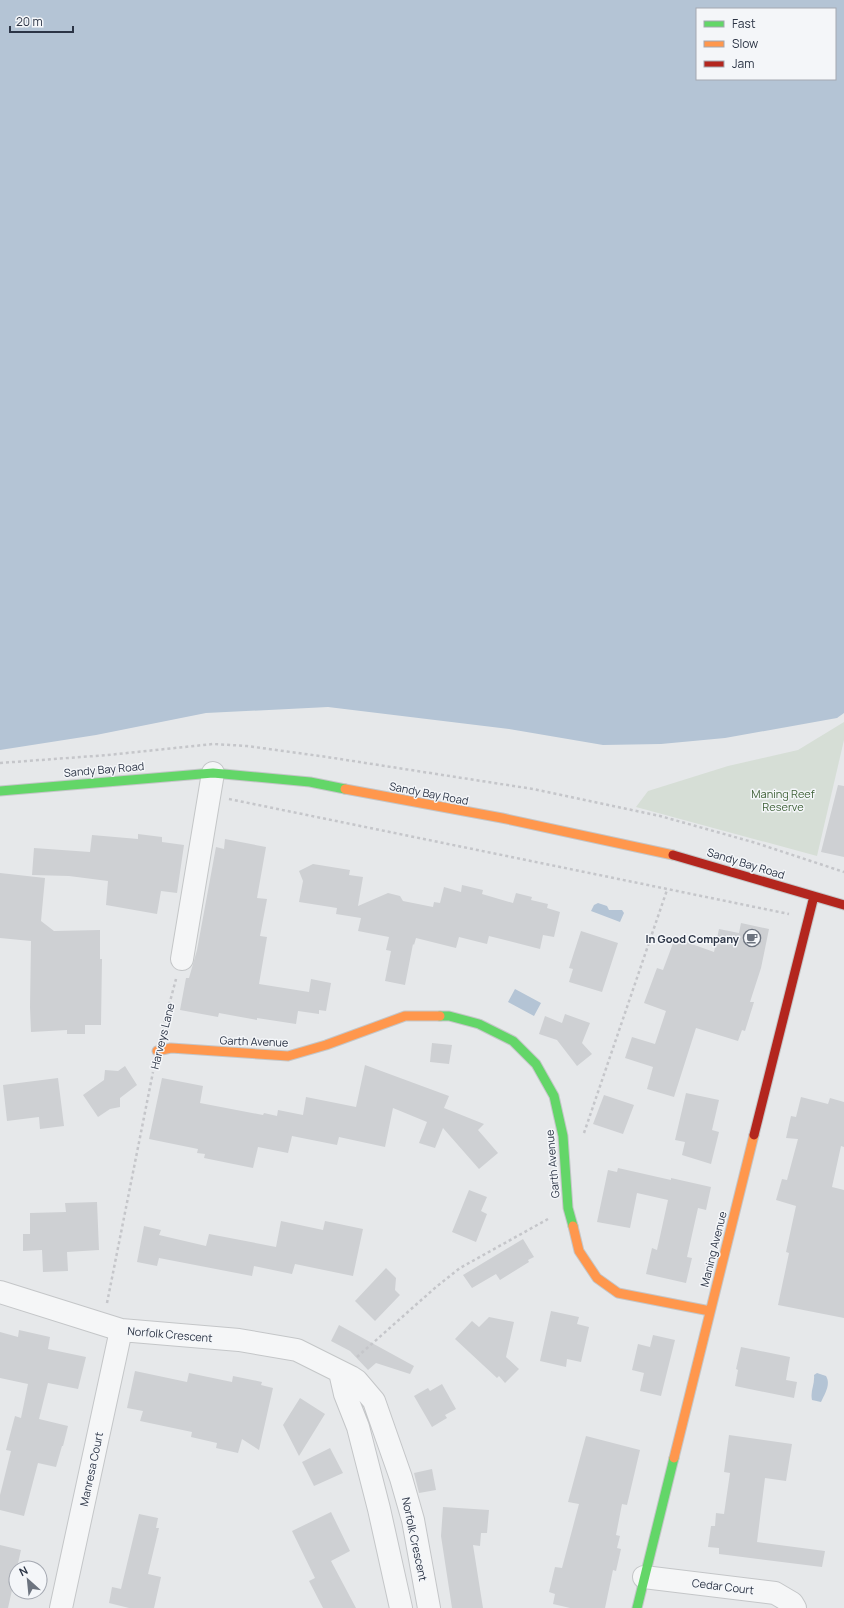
<svg xmlns="http://www.w3.org/2000/svg" width="844" height="1608" font-family="Manrope,sans-serif">
	<rect width="100%" height="100%" fill="#e6e8ea"/>
	<path fill="#d6ded6" d="M844,722V740L817,856L636,807L648,791L728,766L798,750Z"/>
	<path fill="#b4c4d5" fill-rule="evenodd" d="M0,0H844V713L837,718L725,738L661,744L603,745L509,729L328,707L206,713L96,735L0,750ZM697,9H835V79H697Z
		M598,903L607,906L609,910H622L624,913L620,922L591,911L594,905Z
		M515,989L541,1003L534,1016L508,1002Z
		M817,1373L826,1376C831,1384 825,1394 821,1402L812,1400C810,1391 815,1384 814,1375Z"/>
	<path fill="#ced0d3" d="M838,785L844,786V857L821,852Z
		M138,834L162,837V842L184,845L177,893L161,891L157,914L106,905L108,881L69,876L32,875L34,848L90,852L92,835L138,839Z
		M225,839L266,847L257,898L267,899L260,936L267,937L259,984L309,992L311,979L331,983L326,1011L319,1010V1014L298,1011L296,1024L257,1018V1020L219,1013L218,1017L180,1010L186,978H189L197,950L216,847L224,849Z
		M313,864L350,870L349,875L363,877L358,906L388,893L400,896L403,901L433,907L434,902L440,903L444,887L461,892L462,885L483,890L482,894L513,903L516,893L532,897L531,900L548,904L547,908L560,912L554,937L543,935L540,949L489,936L487,944L459,937L456,948L416,938L414,945L413,944L405,985L385,981L391,951L386,950L389,937L358,931L361,918L336,914L337,908L299,902L303,881L299,871Z
		M0,873L45,878L41,921L54,931L100,930V959H102L101,1025H85V1034H67V1030L31,1032L30,1007L31,941L0,938Z
		M741,923L769,929L761,968L750,1002H754L745,1031L742,1030L738,1041L696,1028L674,1097L647,1089L653,1067L625,1058L632,1037L655,1044L666,1011L644,1003L657,968L663,970L675,938L714,952L719,929L739,933Z
		M581,931L618,943L602,992L569,982L573,969L569,968Z
		M565,1014L590,1023L582,1043L592,1054L577,1066L557,1040L539,1034L545,1016L562,1023Z
		M432,1043L452,1045L449,1064L430,1062Z
		M365,1065L449,1096L444,1108L484,1124L478,1130L498,1153L479,1169L443,1128L435,1148L419,1143L427,1122L393,1108L385,1147L339,1137L337,1145L292,1136L288,1153L258,1147L253,1168L204,1158L205,1154L197,1153L198,1149L149,1139L162,1078L203,1086L200,1103L263,1115L264,1113L277,1116L278,1110L303,1115L306,1097L356,1107Z
		M125,1066L137,1085L120,1098V1107L110,1109L98,1117L83,1095L104,1080L105,1070L118,1071Z
		M58,1078L64,1126L40,1129L39,1117L7,1121L3,1085Z
		M686,1093L719,1100L712,1130L719,1132L711,1164L682,1155L685,1142L675,1140Z
		M604,1095L634,1105L623,1134L593,1124Z
		M801,1097L828,1104L830,1098L844,1102V1147L841,1146L832,1187L844,1190V1318L778,1305L789,1253L786,1252L796,1206L776,1200L782,1179L787,1180L798,1139L786,1138L791,1116L796,1117Z
		M618,1168L671,1180V1178L711,1187L706,1210L698,1208L687,1257L692,1258L686,1283L646,1274L652,1248L657,1250L668,1200L637,1193L630,1228L597,1222L608,1170L617,1172Z
		M469,1190L487,1197L481,1211L487,1214L476,1242L452,1232Z
		M97,1202L99,1250L67,1252L68,1271L43,1272L42,1250L23,1251V1234H30V1213L66,1212L65,1203Z
		M281,1221L323,1230L325,1221L363,1229L353,1276L295,1264L292,1274L254,1266L252,1276L159,1258L157,1266L137,1262L144,1226L161,1230L159,1235L206,1246L209,1234L276,1247Z
		M523,1239L534,1257L528,1260L529,1262L500,1280L496,1274L472,1288L463,1275Z
		M386,1268L396,1278L395,1290L400,1295L375,1321L355,1301Z
		M551,1311L579,1317L577,1324L589,1327L581,1362L567,1359L566,1367L540,1361Z
		M489,1317L514,1322L506,1357L519,1369L505,1383L499,1376L497,1378L455,1339L472,1321L479,1327Z
		M339,1325L414,1366L410,1374L376,1363L368,1370L350,1351L331,1341Z
		M19,1330L50,1337L48,1349L86,1357L78,1389L48,1383L39,1419L68,1426L63,1446H62L56,1467L38,1463L24,1516L0,1510V1495L11,1451L6,1450L15,1416L21,1418L28,1384L0,1378V1332L18,1337Z
		M653,1335L675,1340L661,1396L640,1391L644,1373L632,1370L638,1344L650,1347Z
		M741,1347L790,1357L786,1380L797,1382L794,1398L735,1386L738,1370L736,1369Z
		M135,1371L187,1382L189,1373L232,1382L233,1376L262,1382L261,1385L273,1388L259,1450L242,1439L238,1453L216,1448L217,1443L191,1437L192,1432L140,1421L143,1411L127,1408Z
		M442,1384L456,1409L445,1415L447,1418L432,1427L414,1396L428,1388L430,1391Z
		M300,1398L325,1414L299,1456L283,1425Z
		M729,1435L792,1444L786,1481L765,1478L757,1542L825,1551L822,1567L719,1554V1548L708,1547L711,1526H715L716,1513L724,1514L730,1473L724,1472Z
		M586,1436L640,1450L627,1505L622,1504L616,1535L620,1536L617,1548L621,1549L616,1571L613,1570L605,1608H570L553,1604L555,1594L549,1592L555,1567L562,1568L579,1504L568,1502Z
		M330,1448L343,1473L314,1486L302,1462Z
		M432,1469L436,1490L419,1493L414,1473Z
		M443,1507L489,1510L487,1533H481L480,1546L473,1545L483,1608H452L441,1536Z
		M331,1512L350,1551L331,1561L356,1608H323L309,1581L315,1578L292,1531Z
		M139,1514L158,1518L156,1528H159L148,1574L161,1577L154,1608H129L109,1603L112,1587L121,1589Z
		M0,1545L21,1550L8,1608H0Z"/>
	<g fill="none" stroke-linecap="round" stroke-linejoin="round">
		<defs>
			<path id="street" d="M182,959L213,773
				M0,1292L121,1330L239,1340L297,1350L351,1377L357,1381L374,1401L401,1478L413,1520L429,1608
				M340,1372L345,1394L358,1427L379,1509L401,1608
				M644,1577L775,1593L792,1603L795,1608
				M61,1608L121,1330"/>
			<path id="fast" d="M0,791L213,773L310,782L345,789
				M440,1016H449L479,1024L513,1041L536,1064L554,1096L563,1136L568,1208L573,1226
				M637,1608L674,1458"/>
			<path id="slow" d="M345,789L502,818L673,855
				M157,1051L171,1048L288,1056L326,1045L405,1016H440
				M573,1226L579,1251L597,1278L618,1293L710,1311
				M674,1458L754,1135"/>
			<path id="jam" d="M673,855L844,905
				M754,1135L814,896"/>
		</defs>
		<use href="#street" stroke="#c4c6c8" stroke-width="24"/>
		<use href="#fast" stroke="#c4c6c8" stroke-width="11"/>
		<use href="#slow" stroke="#c4c6c8" stroke-width="11"/>
		<use href="#jam" stroke="#c4c6c8" stroke-width="11"/>
		<path stroke="#c5c6ca" stroke-width="2.5" stroke-dasharray="3 3" stroke-linecap="butt" d="M0,763L108,755L213,744L247,746L327,757L533,789L660,816L756,843L844,872
			M229,799L789,914
			M163,1028L176,979
			M584,1133L667,890
			M107,1303L153,1072
			M357,1357L436,1287L460,1268L548,1219"/>
		<use href="#street" stroke="#f5f6f7" stroke-width="22"/>
		<use href="#fast" stroke="#63d668" stroke-width="9"/>
		<use href="#slow" stroke="#ff974d" stroke-width="9"/>
		<use href="#jam" stroke="#b3261e" stroke-width="9"/>
	</g>
	<defs>
		<symbol id="cafe-ring" viewBox="-11 -11 22 22"><circle r="9.5" fill="#f4f6f9" stroke="#6c737f" stroke-width="1.5"/><path d="M-5.5-4.5H6V0H3Q3 3.5 0 3.5H-2.5Q-5.5 3.5-5.5 0ZM3-3.2v2h1.7v-2ZM-6 4.5H4V6H-6Z" fill="#6c737f"/></symbol>
	</defs>
	<g fill-rule="evenodd">
		<use href="#cafe-ring" x="742" y="928" width="20" height="20"/>
	</g>
	<g text-anchor="middle" dominant-baseline="central" stroke-width="3" stroke-linejoin="round" paint-order="stroke">
		<g font-size="11" fill="#2b3445" stroke="#f4f6f9">
			<text transform="translate(104 769) rotate(-5)">Sandy Bay Road</text>
			<text transform="translate(429 793) rotate(11)">Sandy Bay Road</text>
			<text transform="translate(746 863) rotate(17)">Sandy Bay Road</text>
			<text transform="translate(162 1036) rotate(-76)">Harveys Lane</text>
			<text transform="translate(254 1041) rotate(2)">Garth Avenue</text>
			<text transform="translate(552 1164) rotate(-95)">Garth Avenue</text>
			<text transform="translate(713 1249) rotate(-76)">Maning Avenue</text>
			<text transform="translate(170 1334) rotate(5)">Norfolk Crescent</text>
			<text transform="translate(91 1469) rotate(-78)">Manresa Court</text>
			<text transform="translate(415 1539) rotate(78)">Norfolk Crescent</text>
			<text transform="translate(723 1586) rotate(7)">Cedar Court</text>
		</g>
		<g font-size="11" fill="#3f6138" stroke="#f4f6f9">
			<text x="783" y="793">Maning Reef<tspan x="783" dy="13">Reserve</tspan></text>
		</g>
		<g font-size="11" font-weight="bold" fill="#2b3445" stroke="#f4f6f9" text-anchor="end">
			<text x="739" y="938">In Good Company</text>
		</g>
	</g>
	<rect x="696" y="8" width="140" height="72" fill="#f4f6f9" stroke="#a4a8b1"/>
	<rect x="704" y="21" width="20" height="6" fill="#63d668" stroke="#a4a8b1"/>
	<text x="732" y="28" font-size="12" fill="#2b3445">Fast</text>
	<rect x="704" y="41" width="20" height="6" fill="#ff974d" stroke="#a4a8b1"/>
	<text x="732" y="48" font-size="12" fill="#2b3445">Slow</text>
	<rect x="704" y="61" width="20" height="6" fill="#b3261e" stroke="#a4a8b1"/>
	<text x="732" y="68" font-size="12" fill="#2b3445">Jam</text>
	<g transform="translate(28 1580) rotate(333)"><circle r="19" fill="#f4f6f9" stroke="#a4a8b1"/>
	<path d="M0-3L7 15L0 10L-7 15Z" fill="#6c737f"/>
	<text y="-6" font-size="11" font-weight="bold" text-anchor="middle" fill="#2b3445">N</text>
	</g>
	<path d="M10 26v6h63v-6" fill="none" stroke="#2b3445" stroke-width="2"/>
	<text x="16" y="26" font-size="12" fill="#2b3445" stroke="#f4f6f9" stroke-width="3" paint-order="stroke">20 m</text>
</svg>
